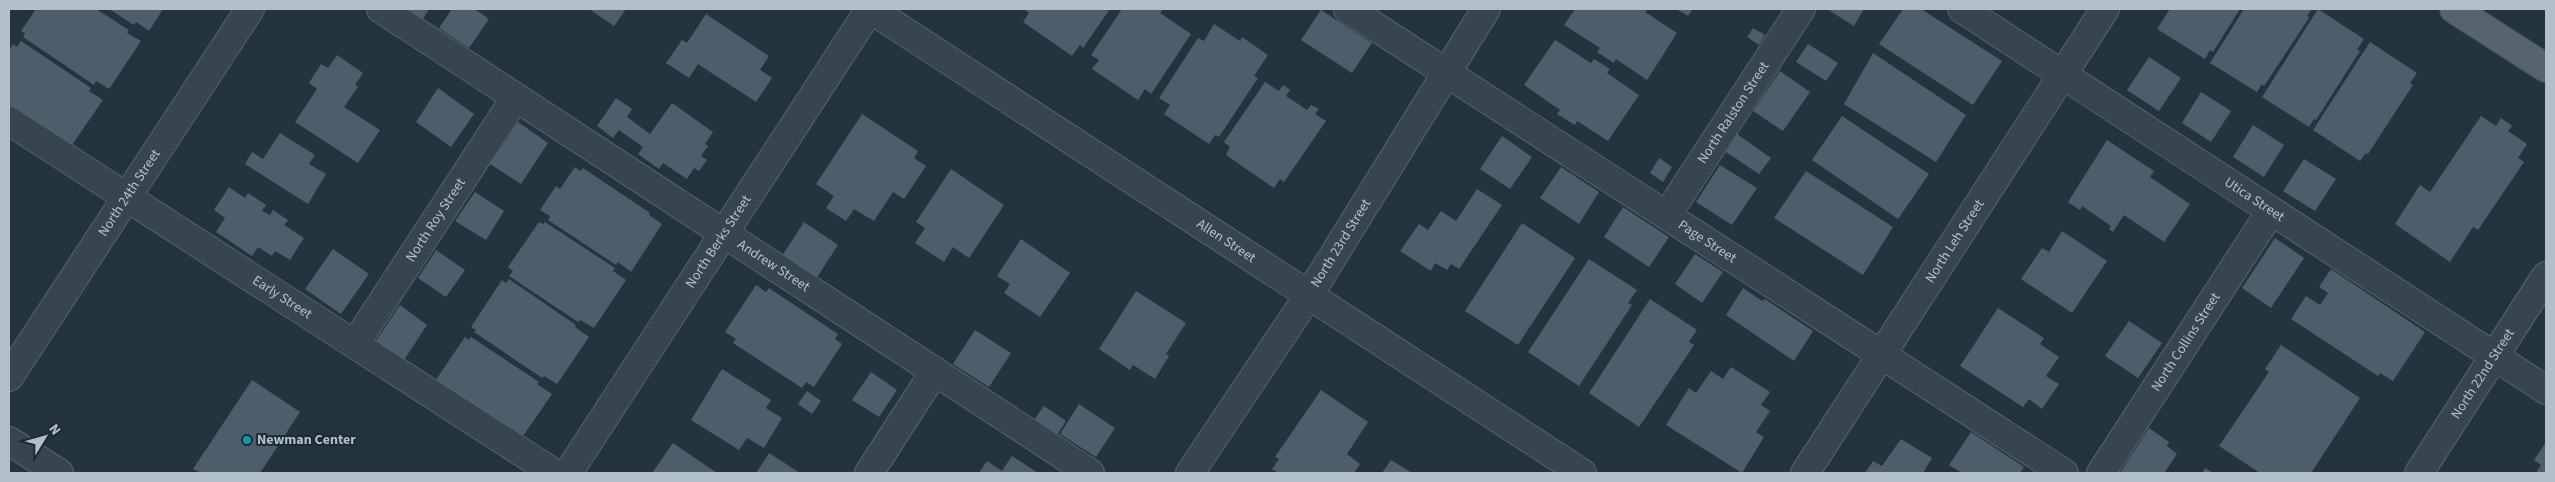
<svg xmlns="http://www.w3.org/2000/svg" width="2555" height="482" font-family="'Source Sans 3',sans-serif">
	<rect width="100%" height="100%" fill="#23343f"/>
	<path fill="#4c5e6a" d="M36,9H96L129,30L127,33L141,41L109,89L96,81L94,85L23,37L25,33L21,31Z
		M109,9H163L149,31L136,22L134,25Z
		M402,9H429L421,22Z
		M452,9H475L489,19L469,48L439,28Z
		M589,9H626L614,26Z
		M1024,9H1110L1083,48L1080,45L1072,56L1023,22L1029,13Z
		M1122,9H1163L1160,13L1191,34L1151,94L1145,89L1138,100L1092,69L1099,60L1091,55Z
		M1575,9H1648L1645,12L1677,33L1647,80L1616,59L1614,63L1597,52L1600,48L1564,25Z
		M1676,9H1693L1688,16Z
		M1827,9H1864L1854,26Z
		M1903,9H1921L2002,61L1973,105L1879,44Z
		M2170,9H2240L2213,52L2210,50L2205,59L2157,29Z
		M2244,9H2312L2307,16L2309,18L2264,86L2262,84L2257,92L2210,63Z
		M2318,9L2364,39L2357,50L2360,51L2316,120L2314,119L2309,127L2262,97Z
		M1321,10L1372,43L1352,73L1301,40Z
		M706,14L769,56L760,70L772,78L756,102L698,64L689,78L666,63L682,40L687,43Z
		M1214,24L1240,41L1242,37L1268,55L1254,76L1258,78L1219,137L1215,135L1209,144L1164,114L1170,105L1159,98L1198,38L1204,41Z
		M1753,28L1765,35L1759,45L1747,37Z
		M1555,40L1591,63L1594,59L1610,69L1607,73L1639,95L1608,141L1577,121L1575,125L1557,114L1560,110L1524,85Z
		M21,41L91,88L89,91L103,100L72,145L61,137L59,140L9,107V50L13,44L17,47Z
		M2370,42L2417,73L2410,83L2413,85L2368,154L2366,153L2360,161L2313,130Z
		M1808,44L1838,63L1826,81L1796,62Z
		M1873,53L1966,115L1936,162L1844,104Z
		M337,55L363,73L355,85L358,87L344,107L380,130L358,163L295,122L317,89L309,83L321,64L328,68Z
		M2149,57L2181,78L2159,111L2127,90Z
		M1780,71L1810,92L1783,131L1753,111Z
		M1265,82L1279,91L1283,85L1290,90L1286,96L1307,110L1311,105L1319,109L1315,114L1326,121L1284,182L1280,179L1274,188L1226,155L1230,147L1224,142Z
		M438,88L474,114L451,147L416,122Z
		M2201,92L2231,111L2211,142L2182,123Z
		M616,98L632,109L627,117L650,134L672,103L713,132L705,144L708,146L701,156L707,160L699,171L694,168L687,179L663,163L659,169L638,154L643,147L619,130L613,138L597,126Z
		M862,114L918,151L914,158L926,166L904,199L893,192L874,221L854,209L846,221L826,208L834,196L816,184Z
		M1842,116L1929,174L1898,219L1812,160Z
		M2481,116L2496,126L2501,118L2512,126L2508,131L2527,144L2518,158L2524,162L2478,230L2473,227L2450,262L2395,224L2420,185L2430,192Z
		M518,122L548,143L521,184L490,164Z
		M2253,125L2284,145L2264,177L2233,157Z
		M280,133L315,155L309,164L326,174L308,204L245,164L252,152L263,159Z
		M1737,134L1771,158L1759,174L1726,152Z
		M1502,136L1532,157L1510,189L1480,169Z
		M2107,140L2154,171L2150,177L2190,204L2164,242L2124,215L2113,232L2109,229L2111,226L2082,206L2080,210L2068,202Z
		M1659,158L1672,167L1663,182L1650,173Z
		M2304,159L2336,179L2315,211L2283,191Z
		M1720,165L1757,188L1732,225L1696,202Z
		M575,167L580,171L583,168L650,213L649,215L662,224L631,272L618,262L616,265L548,220L550,216L540,210L556,186L560,189Z
		M1561,167L1599,192L1579,224L1540,198Z
		M951,169L1004,205L969,258L953,247L944,262L915,243L925,228L916,222Z
		M1806,171L1893,227L1863,275L1774,218Z
		M229,187L245,198L248,193L266,205L262,211L270,215L273,210L288,220L284,225L304,238L290,260L275,251L272,256L258,247L252,256L216,232L225,218L214,210Z
		M1477,189L1502,205L1459,269L1451,264L1447,270L1435,263L1431,271L1400,251L1419,224L1428,230L1441,211L1456,221Z
		M475,192L504,211L486,240L455,221Z
		M1623,207L1669,237L1649,267L1604,237Z
		M539,222L543,224L545,222L615,268L613,271L626,280L594,328L580,320L578,322L509,276L513,271L508,267Z
		M804,222L838,245L816,279L782,256Z
		M1522,223L1575,258L1518,345L1465,311Z
		M2062,231L2107,261L2072,313L2021,279L2042,248L2049,252Z
		M2275,238L2304,258L2271,308L2242,288Z
		M1021,239L1070,273L1040,317L1004,293L1010,284L997,276Z
		M333,249L369,274L341,314L305,289Z
		M436,250L465,270L446,297L418,278Z
		M1695,254L1723,272L1702,303L1675,284Z
		M1589,259L1637,290L1628,303L1632,305L1579,386L1528,352Z
		M2331,269L2425,332L2393,381L2380,373L2378,376L2291,319L2306,296L2320,305L2328,293L2319,287Z
		M509,279L576,325L575,327L589,337L557,384L544,376L542,378L474,332L476,330L471,327L502,280L506,283Z
		M756,285L766,292L769,288L838,334L835,339L842,344L814,387L806,382L802,388L733,343L736,339L725,332Z
		M1743,288L1762,301L1765,299L1813,331L1794,361L1726,315Z
		M1136,291L1186,323L1166,354L1169,356L1155,379L1133,365L1130,370L1099,349Z
		M1650,299L1697,330L1689,342L1694,345L1639,427L1589,393Z
		M400,305L427,325L404,360L376,341Z
		M1998,308L2044,338L2040,344L2059,357L2046,376L2059,384L2042,409L2029,399L2023,407L1960,366Z
		M2129,321L2162,343L2138,378L2105,356Z
		M975,330L1011,353L989,387L953,364Z
		M465,337L469,340L471,337L539,382L537,384L552,394L521,439L435,381Z
		M2281,345L2360,398L2311,473H2260L2219,446L2269,372L2265,369Z
		M1731,367L1770,392L1761,405L1770,411L1756,432L1764,437L1742,473L1666,425L1689,388L1696,393L1711,371L1723,379Z
		M722,369L771,400L766,408L782,418L764,448L747,438L739,450L691,420Z
		M871,372L897,390L879,417L852,400Z
		M252,380L300,412L260,473H201L193,469Z
		M1321,390L1368,422L1347,454L1360,464L1354,473H1279L1272,469L1279,459L1275,457Z
		M807,391L821,401L812,414L798,404Z
		M1079,404L1115,428L1096,457L1060,434Z
		M1044,406L1066,421L1057,435L1034,420Z
		M2149,428L2169,442L2167,446L2177,454L2164,473H2120Z
		M1971,432L2024,467L2020,473H1962L1949,465Z
		M1901,439L1932,458L1923,473H1865L1873,461L1882,466Z
		M2546,442V473H2536L2541,465L2534,460Z
		M673,443L717,473H652Z
		M769,453L800,473H756Z
		M1012,456L1038,473H979L987,461L1002,471Z
		M1391,460L1412,473H1382Z
		M2205,468L2213,473H2202Z"/>
	<g fill="none" stroke-linecap="round" stroke-linejoin="round">
		<defs>
			<g id="minor">
				<path id="s1" d="M381,9L1090,473"/>
				<path id="s2" d="M870,9L1582,473"/>
				<path id="s3" d="M1348,9L2064,473"/>
				<path id="s4" d="M1962,9L2546,390"/>
				<path id="s5" d="M9,121L554,473"/>
				<path id="s6" d="M1667,215L1801,9"/>
				<path id="s7" d="M355,344L516,97"/>
				<path id="s8" d="M9,377L250,9"/>
				<path d="M9,441L59,473"/>
				<path id="s9" d="M568,473L870,9"/>
				<path d="M869,473L935,371"/>
				<path id="s10" d="M1190,473L1309,295L1486,9"/>
				<path id="s11" d="M1805,473L2105,9"/>
				<path id="s12" d="M2101,473L2271,211"/>
				<path id="s13" d="M2419,473L2546,276"/>
			</g>
			<path id="major" d="M2454,9L2546,68"/>
		</defs>
		<use href="#minor" stroke="#55636d" stroke-width="30"/>
		<use href="#major" stroke="#43515b" stroke-width="30"/>
		<use href="#minor" stroke="#37454f" stroke-width="28"/>
		<use href="#major" stroke="#55646f" stroke-width="28"/>
	</g>
	<circle fill="#0f9aa8" stroke="#1c2a34" stroke-width="2" cx="247" cy="440" r="5"/>
	<g text-anchor="middle" dominant-baseline="central" stroke-width="4" stroke-linejoin="round" paint-order="stroke">
		<g font-size="14" fill="#b3c0ca" stroke="#1c2a34">
			<text stroke="none"><textPath href="#s6" startOffset="122">North Ralston Street</textPath></text>
			<text stroke="none"><textPath href="#s8" startOffset="220">North 24th Street</textPath></text>
			<text stroke="none"><textPath href="#s4" startOffset="349">Utica Street</textPath></text>
			<text stroke="none"><textPath href="#s7" startOffset="148">North Roy Street</textPath></text>
			<text stroke="none"><textPath href="#s9" startOffset="276">North Berks Street</textPath></text>
			<text stroke="none"><textPath href="#s2" startOffset="425">Allen Street</textPath></text>
			<text stroke="none"><textPath href="#s3" startOffset="428">Page Street</textPath></text>
			<text stroke="none"><textPath href="#s11" startOffset="276">North Leh Street</textPath></text>
			<text stroke="none"><textPath href="#s10" startOffset="275">North 23rd Street</textPath></text>
			<text stroke="none"><textPath href="#s1" startOffset="469">Andrew Street</textPath></text>
			<text stroke="none"><textPath href="#s5" startOffset="325">Early Street</textPath></text>
			<text stroke="none"><textPath href="#s12" startOffset="156">North Collins Street</textPath></text>
			<text stroke="none"><textPath href="#s13" startOffset="118">North 22nd Street</textPath></text>
		</g>
		<g font-size="14" font-weight="bold" fill="#b3c0ca" stroke="#1c2a34" text-anchor="start">
			<text x="257" y="440">Newman Center</text>
		</g>
	</g>
	<rect width="2555" height="482" fill="none" stroke="#b3c0ca" stroke-width="20"/>
	<g transform="translate(45 437) rotate(53)" stroke="#1c2a34" stroke-width="4" paint-order="stroke">
	<path d="M0-4L9 19L0 12L-9 19Z" fill="#b3c0ca"/>
	<text y="-8" font-size="14" font-weight="bold" text-anchor="middle" fill="#b3c0ca">N</text>
	</g>
</svg>
